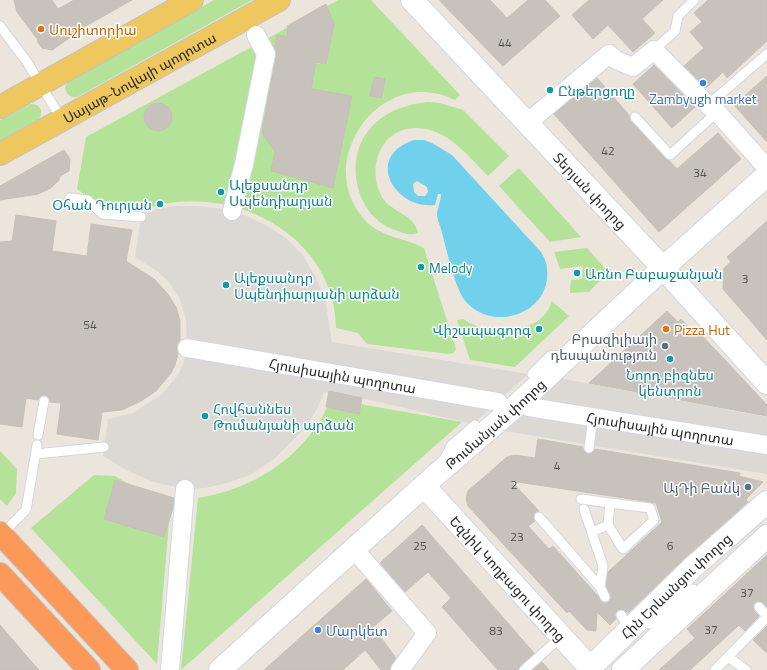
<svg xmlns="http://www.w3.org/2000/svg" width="767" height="670" font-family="'Titillium Web','Noto Sans Armenian',sans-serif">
	<rect width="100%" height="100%" fill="#ece5dc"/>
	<path fill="#b5e299" d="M214,0H252L77,97C70,98 66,94 65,87L69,81Z
		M338,0H371L460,95L455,100C379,62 309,167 368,223C384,238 406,238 424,248L456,349L453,353L449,354L367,344L358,333L336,328C335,318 335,308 332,298C312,231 244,196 176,202C153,204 131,217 107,210C97,207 86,195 77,189L86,137Z
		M428,102L440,103L463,110L509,156L488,176C468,156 448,129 417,128C379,127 365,172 384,200C394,213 415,215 418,233C410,236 403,233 395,230C376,224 363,207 358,188C346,139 380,106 428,102Z
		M31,104C40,104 44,111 39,119L0,141V120Z
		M519,168L581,237L550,242L499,186Z
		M587,248L608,272L589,292L570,293L571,280L582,279L583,266L560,269L554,252Z
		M552,301L569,316L515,367L470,360L457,320L463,319C488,337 542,336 552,301Z
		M331,399L462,422L181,670L198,498C256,489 308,454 331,399Z
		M0,451L17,469L16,493L7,506L0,499Z
		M94,475L115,476L130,485L171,499L157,664L31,528Z"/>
	<path fill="#dcd8d3" d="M175,206H199L224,209L244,215L264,224L285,237L302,254L315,276L325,299L332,342L528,374L473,424L366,399L324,392L317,409L305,428L274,459L250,475L231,482L205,488L185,489L154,482L130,472L103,456L108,419L133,413L161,395L178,375L184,362L187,347L186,319L179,297L169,282L157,271L135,257L141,217L147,211Z
		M559,378L767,417V474L505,431Z"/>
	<path fill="#71d1ed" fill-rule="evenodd" d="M414,140H424L432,143L452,155L541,252C544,257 547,263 547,269C552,312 496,333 467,303C455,291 446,247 441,229C440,225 437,219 437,215C437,208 441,201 441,194H438L435,205C395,210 363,157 414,140ZM417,181L427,187L428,192L425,196H418L414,192L413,184Z"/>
	<path fill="#c7c2bc" stroke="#c7c0b6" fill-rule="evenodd" d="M14,0H52L58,9L74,0H132L70,35L71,37L52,50L42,48L37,41L38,40L17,12Z
		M439,0H490L507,18L528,0H545L560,16L503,66Z
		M589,0H663L642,19L655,33L633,52L608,25L593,39L572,15Z
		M708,0H767V41L727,78L723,72L706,88L684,66L704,48L690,32L702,22L694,13Z
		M326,4L334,24L326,64L316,62L311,89L352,96L333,188L271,171L275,152L262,133L276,56L275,48L277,35L288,37L287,26Z
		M654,65L695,107L672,128L633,84Z
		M767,76V142L734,105Z
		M374,77L385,79L382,98L370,96Z
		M597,78L629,115L631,121L677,169L718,133L741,159L659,232L554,114Z
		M144 117a14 14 0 1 1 28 0a14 14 0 1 1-28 0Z
		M64,150L70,159L69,171L60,176L59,180L51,188L38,194L0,200V186Z
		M16,215L56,221L52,251L87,256L91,224L132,230L126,261L154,279L167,293L176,307L180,321V340L177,346L178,354L175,365L171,373L156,391L141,401L122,410L102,412L98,440L57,434L61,403L50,402L48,397L45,395L40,397L38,400L26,398L22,427L0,424V242L12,241Z
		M767,221V340L723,289L724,268L731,262L727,257Z
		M667,311L678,322L681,319L692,331L695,328L767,405V416L589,383Z
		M329,391L362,398L359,414L326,407Z
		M538,439L583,447L584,451L588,454L592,453L595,449L740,473L739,476L763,482L746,499L748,502L683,560L628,613L624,610H618L615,615L616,619L610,625L597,612L596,631L587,630L569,611L567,613L468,506L466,498L468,491L507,457L515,455L535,458ZM511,481L651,502L656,503L662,522L608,572L606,586L611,598L608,602L604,603L553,546L549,549L528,526L535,521L534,515L539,511Z
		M115,480L174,498L173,508L164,537L104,519Z
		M422,525L534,653L520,666L518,670H498L442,607L451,598L428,572L405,592L380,563Z
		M767,555V607L761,601L755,602L753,605L754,611L759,616L745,631L739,625L690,670H659L695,638L687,629Z
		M366,579L392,611L373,627L396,658L390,670H381L365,650L343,670H264Z
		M0,625L30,660L39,670H0Z
		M767,626V653L753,640Z
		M542,662L549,670H533Z"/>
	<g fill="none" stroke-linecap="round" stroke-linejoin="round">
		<defs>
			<path id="lane" d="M0,26L27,62L62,120
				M654,50L675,31L678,16L694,0
				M708,105L767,54
				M635,117L670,155L717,112
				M70,198L87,200L103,214L141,217
				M532,374L550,356L565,355
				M38,435L44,401
				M589,448L593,418
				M36,454L104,447
				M445,458L451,446L475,425
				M581,499L610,503
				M584,509L603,566L600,587L605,597
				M539,517L600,587
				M592,532L608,525L610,503L650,508L654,520L623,549L608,525
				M2,534L26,510L37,445
				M759,607L767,616
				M621,615L624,620
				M639,623L654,624L693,589
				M728,657L746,670
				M524,670L561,637
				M715,670L767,617"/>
			<g id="street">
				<path d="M526,124L609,54L616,60L633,67L654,50L708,105L717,112L767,168"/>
				<path d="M232,211L244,164L266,54L256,35"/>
				<path id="s1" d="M187,348L498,402"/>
				<path id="s2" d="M529,407L767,445"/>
				<path d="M354,549L427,633L400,670"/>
				<path d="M170,670L185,489"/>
			</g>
			<g id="secondary">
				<path id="s3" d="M412,0L663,268L767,383"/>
				<path id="s4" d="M424,486L592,670"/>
				<path id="s5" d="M590,668L691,569L767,502"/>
				<path id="s6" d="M220,670L437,474L517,405L663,268L767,175"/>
				<path d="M623,670L767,536"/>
			</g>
			<g id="primary">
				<path d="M0,107L192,0"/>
				<path id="s7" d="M0,154L279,0"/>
			</g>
			<path id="highway" d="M0,533L127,670
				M0,574L89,670"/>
		</defs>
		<use href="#lane" stroke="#d2d6e3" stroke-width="11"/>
		<use href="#street" stroke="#d2d6e3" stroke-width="20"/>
		<use href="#secondary" stroke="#d2d6e3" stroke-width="24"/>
		<use href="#primary" stroke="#c3c3c3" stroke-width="24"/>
		<use href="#highway" stroke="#c3c3c3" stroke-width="24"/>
		<use href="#lane" stroke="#fff" stroke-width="9"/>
		<use href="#street" stroke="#fff" stroke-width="18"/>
		<use href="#secondary" stroke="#fff" stroke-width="22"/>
		<use href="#primary" stroke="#efc75f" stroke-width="22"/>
		<use href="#highway" stroke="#fc9858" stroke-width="22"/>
	</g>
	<g fill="#e8710a" stroke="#fff" stroke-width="1.5">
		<circle cx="41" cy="29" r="4"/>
		<circle cx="666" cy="329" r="4"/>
	</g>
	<g fill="#3f7fe0" stroke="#fff" stroke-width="1.5">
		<circle cx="703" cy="83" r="4"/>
		<circle cx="318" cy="630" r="4"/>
	</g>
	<g fill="#0f9aa8" stroke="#fff" stroke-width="1.5">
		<circle cx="550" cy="90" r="4"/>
		<circle cx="221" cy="192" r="4"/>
		<circle cx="160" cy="204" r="4"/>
		<circle cx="421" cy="267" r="4"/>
		<circle cx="577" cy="273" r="4"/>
		<circle cx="226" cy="285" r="4"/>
		<circle cx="539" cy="329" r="4"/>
		<circle cx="670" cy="359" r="4"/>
		<circle cx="205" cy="416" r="4"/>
	</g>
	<g fill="#5c6f8a" stroke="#fff" stroke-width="1.5">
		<circle cx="665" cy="346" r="4"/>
		<circle cx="748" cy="487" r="4"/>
	</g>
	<g text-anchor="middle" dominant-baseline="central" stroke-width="3" stroke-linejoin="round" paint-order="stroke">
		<g font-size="12" fill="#51504e">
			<text x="505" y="42">44</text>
			<text x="608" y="150">42</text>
			<text x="700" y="172">34</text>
			<text x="745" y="278">3</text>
			<text x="90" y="324">54</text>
			<text x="557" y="465">4</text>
			<text x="514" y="484">2</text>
			<text x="517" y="536">23</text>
			<text x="420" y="545">25</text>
			<text x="670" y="545">6</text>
			<text x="747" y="592">37</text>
			<text x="711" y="629">37</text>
			<text x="496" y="630">83</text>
		</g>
		<g font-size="14" fill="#c56008" stroke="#fff" text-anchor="start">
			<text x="49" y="29">Սուշիտորիա</text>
			<text x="674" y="329">Pizza Hut</text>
		</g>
		<g font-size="14" fill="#2a2a2a" stroke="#fff">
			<text stroke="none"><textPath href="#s7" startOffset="159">Սայաթ-Նովայի պողոտա</textPath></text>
			<text stroke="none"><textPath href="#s3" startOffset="261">Տերյան փողոց</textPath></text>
			<text stroke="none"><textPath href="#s1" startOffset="158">Հյուսիսային պողոտա</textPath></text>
			<text stroke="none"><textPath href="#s6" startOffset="369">Թումանյան փողոց</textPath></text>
			<text stroke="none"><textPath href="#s2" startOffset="133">Հյուսիսային պողոտա</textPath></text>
			<text stroke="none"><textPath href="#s4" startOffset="125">Եզնիկ Կողբացու փողոց</textPath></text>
			<text stroke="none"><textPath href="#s5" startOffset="119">Հին Երևանցու փողոց</textPath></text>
		</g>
		<g font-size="14" fill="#0d838f" stroke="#fff" text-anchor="start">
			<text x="558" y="90">Ընթերցողը</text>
			<text x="229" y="184">Ալեքսանդր<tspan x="229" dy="16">Սպենդիարյան</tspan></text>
			<text x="152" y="204" text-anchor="end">Օհան Դուրյան</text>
			<text x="429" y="267">Melody</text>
			<text x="585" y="273">Առնո Բաբաջանյան</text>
			<text x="234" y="277">Ալեքսանդր<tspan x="234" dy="16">Սպենդիարյանի արձան</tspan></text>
			<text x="531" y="329" text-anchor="end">Վիշապագորգ</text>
			<text x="670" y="374" text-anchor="middle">Նորդ բիզնես<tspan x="670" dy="16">կենտրոն</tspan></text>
			<text x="213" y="408">Հովհաննես<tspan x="213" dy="16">Թումանյանի արձան</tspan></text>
		</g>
		<g font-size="14" fill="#366cbe" stroke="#fff">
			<text x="703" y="98">Zambyugh market</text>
			<text x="326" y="630" text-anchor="start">Մարկետ</text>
		</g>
		<g font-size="14" fill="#4e5e75" stroke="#fff" text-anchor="end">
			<text x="657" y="338">Բրազիլիայի<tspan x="657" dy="16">դեսպանություն</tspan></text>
			<text x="740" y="487">ԱյԴի Բանկ</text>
		</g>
	</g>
</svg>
